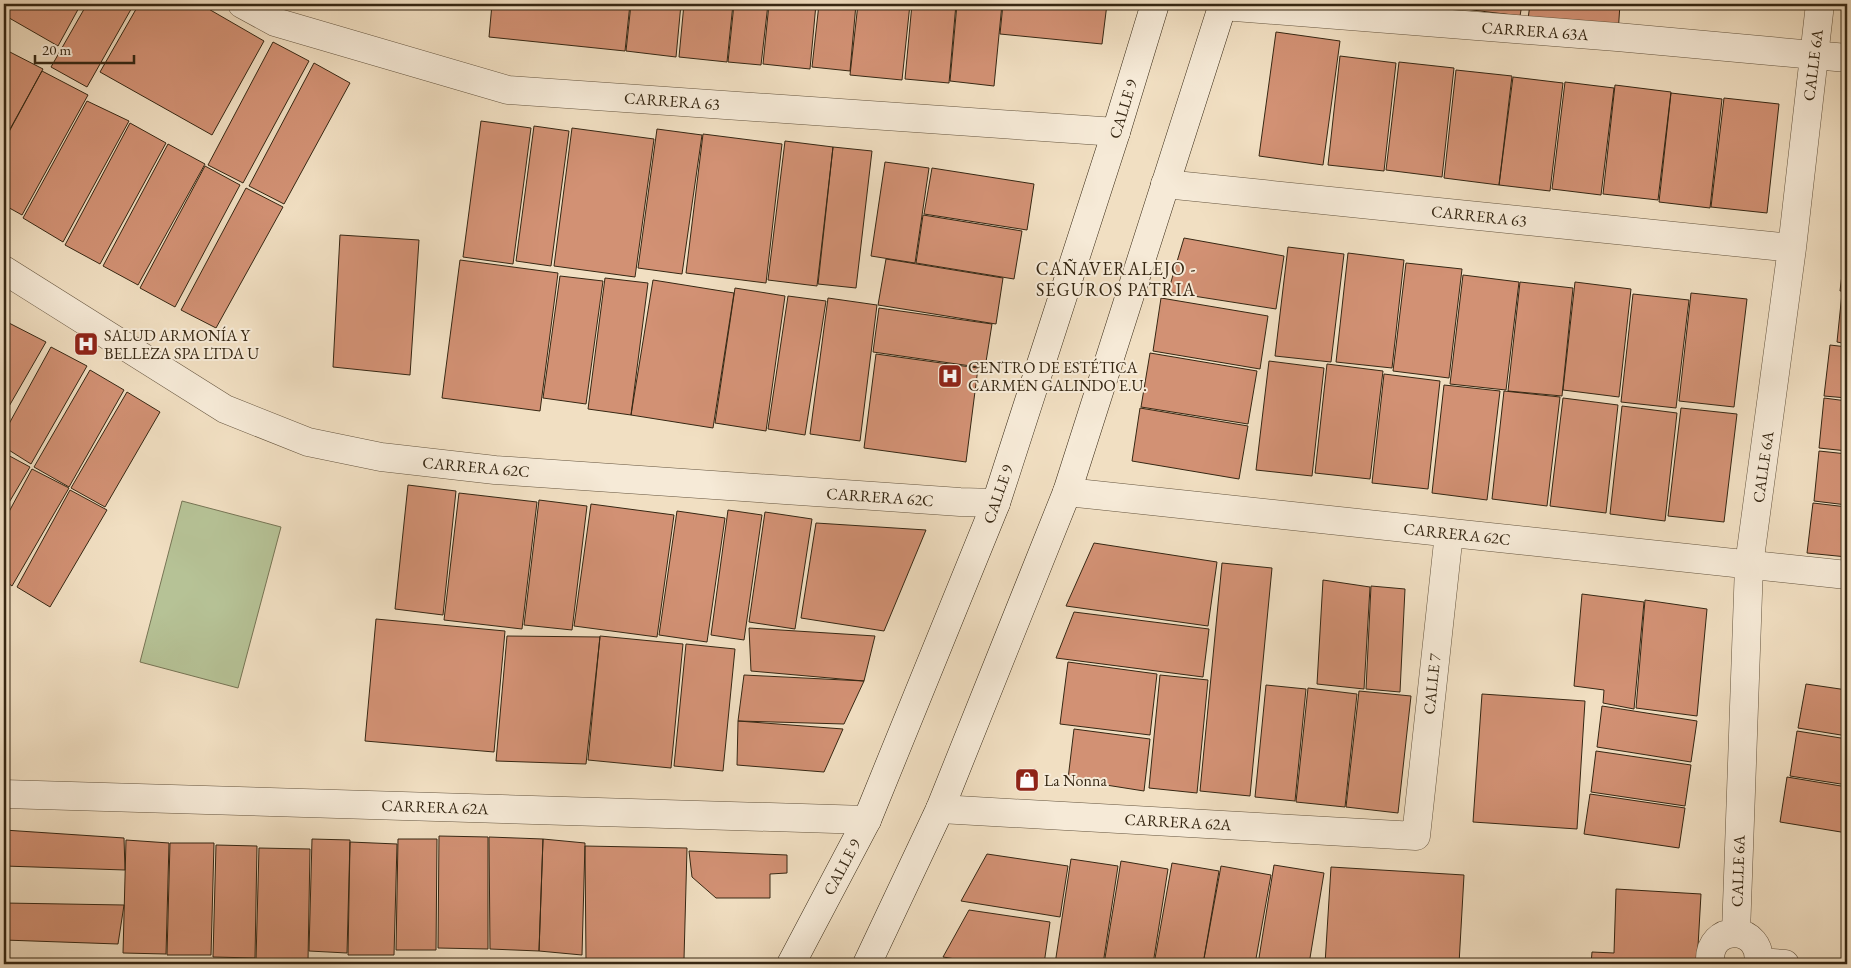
<svg xmlns="http://www.w3.org/2000/svg" width="1851" height="968" font-family="'EB Garamond',serif">
	<rect width="100%" height="100%" fill="#f1dfc2"/>
	<filter id="stains"><feTurbulence type="fractalNoise" baseFrequency=".004" numOctaves="4"/><feColorMatrix values="0 0 0 0 .2 0 0 0 0 .09 0 0 0 0 .02 0 0 0 .5 -.17"/></filter>
	<radialGradient id="worn" r=".72"><stop offset=".6" stop-color="#630" stop-opacity="0"/><stop offset="1" stop-color="#630" stop-opacity=".3"/></radialGradient>
	<path fill="#b6c296" stroke="#767454" d="M182,501L281,527L238,688L140,662Z"/>
	<path fill="#d29174" stroke="#362713" d="M4,4H81L58,46L4,15Z
		M87,4H134L87,87L51,67Z
		M139,4H200L264,41L212,135L100,72Z
		M492,4H630L625,51L489,37Z
		M631,4H681L676,57L626,51Z
		M684,4H733L727,62L679,57Z
		M734,4H768L761,65L728,62Z
		M769,4H816L810,69L763,64Z
		M819,4H856L850,71L812,67Z
		M858,4H910L902,80L850,75Z
		M912,4H956L949,83L905,79Z
		M957,4H1002L994,86L950,81Z
		M1003,4H1107L1102,44L1000,34Z
		M1442,4H1522L1520,16L1441,6Z
		M1530,4H1620L1618,34L1528,19Z
		M1276,32L1340,41L1323,165L1259,156Z
		M273,42L309,61L243,183L208,165Z
		M6,50L43,69L4,140V54Z
		M1340,56L1396,63L1384,171L1328,165Z
		M1399,62L1454,68L1442,177L1386,170Z
		M314,63L350,83L284,204L249,186Z
		M1456,70L1512,76L1499,185L1444,178Z
		M42,71L88,95L22,215L4,205V141Z
		M1513,77L1563,83L1550,191L1499,185Z
		M1565,82L1614,88L1601,195L1552,189Z
		M1615,85L1671,92L1658,200L1603,194Z
		M1671,93L1722,99L1710,208L1659,202Z
		M1724,98L1779,104L1767,213L1711,207Z
		M87,101L129,121L63,242L23,218Z
		M481,121L531,128L513,264L463,257Z
		M130,123L166,143L100,264L65,245Z
		M534,126L569,131L551,266L516,261Z
		M572,128L654,139L635,277L554,266Z
		M657,129L702,135L682,274L638,268Z
		M703,134L782,144L766,283L686,273Z
		M785,141L833,147L817,286L768,280Z
		M168,144L205,164L138,285L103,266Z
		M833,147L872,151L856,288L818,284Z
		M885,162L929,168L915,263L871,256Z
		M205,166L240,185L175,307L140,288Z
		M932,168L1034,184L1027,230L924,214Z
		M246,188L283,207L216,328L181,310Z
		M923,215L1022,231L1014,279L916,263Z
		M340,235L419,240L410,375L333,367Z
		M1184,238L1284,256L1276,309L1168,292Z
		M1846,241H1847V291H1840Z
		M1288,247L1344,254L1331,362L1275,356Z
		M1348,253L1404,260L1392,368L1336,362Z
		M886,259L1003,278L996,324L878,305Z
		M460,260L558,273L540,411L442,398Z
		M1406,263L1462,269L1449,378L1393,371Z
		M1463,275L1519,282L1506,390L1450,384Z
		M560,276L603,281L586,404L543,398Z
		M605,278L648,283L631,415L588,409Z
		M653,280L734,293L713,428L631,415Z
		M1520,282L1573,288L1562,396L1508,391Z
		M1575,282L1631,289L1619,397L1563,390Z
		M735,288L785,296L766,431L715,423Z
		M1691,293L1747,299L1734,407L1679,401Z
		M1842,293H1847V344L1837,342Z
		M1633,294L1689,300L1676,408L1621,402Z
		M788,296L826,301L805,435L768,429Z
		M828,298L877,305L860,441L810,434Z
		M1161,298L1268,316L1260,369L1153,351Z
		M879,308L992,324L985,368L873,352Z
		M9,323L46,342L4,415V333Z
		M1830,345L1847,347V398L1824,396Z
		M51,347L87,366L31,464L4,447V433Z
		M1150,353L1257,371L1248,424L1141,407Z
		M876,354L978,368L966,462L864,448Z
		M1269,361L1324,368L1312,476L1256,470Z
		M1327,364L1383,371L1370,479L1315,473Z
		M90,370L124,390L69,487L34,467Z
		M1384,374L1440,381L1428,489L1372,483Z
		M1444,385L1500,391L1487,500L1432,493Z
		M1504,391L1560,397L1547,506L1492,499Z
		M127,392L160,412L105,507L71,488Z
		M1563,398L1618,405L1606,513L1550,506Z
		M1824,398L1847,401V451L1819,448Z
		M1622,406L1677,413L1665,521L1610,514Z
		M1140,408L1248,426L1239,479L1132,461Z
		M1681,408L1737,414L1724,522L1668,516Z
		M1819,451L1847,454V505L1814,501Z
		M4,453L30,467L4,511Z
		M32,469L69,488L12,586L4,580V521Z
		M408,485L456,491L443,615L395,609Z
		M70,490L107,510L50,607L17,587Z
		M459,493L537,502L522,629L444,620Z
		M539,500L587,506L572,630L524,625Z
		M1813,503L1847,507V557L1807,553Z
		M591,504L674,515L657,637L574,626Z
		M728,510L762,515L744,640L711,635Z
		M677,511L725,518L707,642L659,635Z
		M765,512L812,519L795,629L749,622Z
		M816,523L926,530L884,631L801,618Z
		M1094,543L1217,562L1208,626L1066,606Z
		M1222,563L1272,568L1250,796L1200,791Z
		M1323,580L1370,587L1364,689L1317,684Z
		M1371,586L1405,589L1400,692L1366,689Z
		M1582,594L1644,602L1634,709L1603,703L1604,690L1574,686Z
		M1645,600L1707,609L1697,716L1636,708Z
		M1074,612L1209,629L1203,677L1056,658Z
		M376,619L505,631L494,752L365,741Z
		M749,628L875,636L864,681L751,671Z
		M1846,632H1847V669H1842Z
		M507,636L600,637L586,764L496,761Z
		M600,636L683,644L671,768L588,760Z
		M686,644L735,649L723,771L674,766Z
		M1068,662L1157,674L1150,735L1060,724Z
		M744,675L864,681L844,724L738,721Z
		M1160,675L1208,680L1197,793L1149,788Z
		M1806,684L1847,690V736L1798,728Z
		M1266,685L1306,689L1295,801L1255,797Z
		M1308,688L1357,694L1345,807L1296,802Z
		M1359,691L1411,696L1398,813L1346,807Z
		M1482,694L1585,701L1577,829L1473,822Z
		M1602,706L1697,721L1691,762L1597,747Z
		M738,721L843,729L824,772L737,765Z
		M1074,729L1150,739L1144,791L1068,779Z
		M1797,731L1847,739V785L1790,776Z
		M1596,751L1691,765L1685,806L1591,792Z
		M1787,777L1847,787V833L1780,822Z
		M1590,794L1685,808L1679,848L1584,834Z
		M4,830L124,838L125,870L4,866Z
		M439,836L488,837V949L438,948Z
		M489,837L543,839L539,951L490,949Z
		M312,839L350,840L347,953L309,951Z
		M398,839H437L436,950H396Z
		M543,839L585,843L582,955L539,951Z
		M126,840L169,843L166,954L123,953Z
		M350,842L397,844L394,955H348Z
		M170,843H214L211,955H167Z
		M216,845L257,846L255,958L213,957Z
		M585,846L687,848L684,959L586,960Z
		M259,848L310,849L308,961L256,960Z
		M689,851L787,855V873L770,874V898H716L692,877Z
		M987,854L1068,866L1060,917L961,901Z
		M1071,859L1118,866L1103,964H1055Z
		M1121,861L1168,869L1153,964H1104Z
		M1172,863L1219,871L1203,964H1154Z
		M1274,865L1324,873L1309,964H1258Z
		M1221,866L1271,875L1255,964H1203Z
		M1331,867L1464,875L1459,964H1325Z
		M1616,889L1701,894L1697,964H1591L1592,952L1614,953Z
		M4,903L124,905L118,944L4,940Z
		M969,910L1050,922L1044,964H987L943,957Z
		M132,959L173,960V964H132Z
		M43,960H84V964H43Z
		M88,960L128,961V964H88Z
		M176,961L217,962V964H176Z
		M219,962L261,963V964H219Z"/>
	<g fill="none" stroke-linecap="round" stroke-linejoin="round">
		<defs>
			<path id="street" d="M242,4L275,22L508,90L1116,132
				M1222,6L1617,37L1847,58
				M1165,184L1792,248
				M4,270L225,409L308,442L381,457L495,470L960,502L996,503
				M1067,492L1847,575
				M4,794L867,820
				M940,809L1416,836L1449,533
				M1736,933L1749,565L1792,248L1820,4
				M1759,962L1785,964
				M1710,964C1707,920 1765,926 1758,964"/>
			<path id="secondary" d="M791,964L867,820L996,503L1116,132L1155,4
				M867,964L940,809L1067,492L1223,4"/>
		</defs>
		<use href="#street" stroke="#65553f" stroke-width="29"/>
		<use href="#secondary" stroke="#362713" stroke-width="29"/>
		<use href="#street" stroke="#f6ead7" stroke-width="28"/>
		<use href="#secondary" stroke="#f6ead7" stroke-width="28"/>
	</g>
	<defs>
		<symbol id="hospital-square" viewBox="-11 -11 22 22"><rect x="-9" y="-9" width="18" height="18" rx="4" fill="#8f2418" stroke="#f6ead7"/><path d="M-5-5h3v3.5h4V-5h3V5h-3V1.5h-4V5h-3Z" fill="#fff"/></symbol>
		<symbol id="shop-square" viewBox="-11 -11 22 22"><rect x="-9" y="-9" width="18" height="18" rx="4" fill="#8f2418" stroke="#f6ead7"/><path d="M-5-2.5h2.3a2.7 3.5 0 0 1 5.4 0H5L5.5 6h-11ZM-1.5-2.5h3a1.5 2.3 0 0 0-3 0Z" fill="#fff"/></symbol>
	</defs>
	<g fill-rule="evenodd">
		<use href="#hospital-square" x="72" y="330" width="28" height="28"/>
		<use href="#hospital-square" x="936" y="362" width="28" height="28"/>
		<use href="#shop-square" x="1013" y="766" width="28" height="28"/>
	</g>
	<g text-anchor="middle" dominant-baseline="central" stroke-width="4" stroke-linejoin="round" paint-order="stroke">
		<g font-size="16" fill="#362713" stroke="#f6ead7">
			<text transform="translate(1535 31) rotate(4)">CARRERA 63A</text>
			<text transform="translate(1813 65) rotate(-83)">CALLE 6A</text>
			<text transform="translate(672 101) rotate(4)">CARRERA 63</text>
			<text transform="translate(1123 109) rotate(-73)">CALLE 9</text>
			<text transform="translate(1479 216) rotate(6)">CARRERA 63</text>
			<text transform="translate(476 467) rotate(5)">CARRERA 62C</text>
			<text transform="translate(1763 467) rotate(-82)">CALLE 6A</text>
			<text transform="translate(998 494) rotate(-71)">CALLE 9</text>
			<text transform="translate(880 497) rotate(4)">CARRERA 62C</text>
			<text transform="translate(1457 534) rotate(6)">CARRERA 62C</text>
			<text transform="translate(1432 684) rotate(-84)">CALLE 7</text>
			<text transform="translate(435 807) rotate(2)">CARRERA 62A</text>
			<text transform="translate(1178 822) rotate(3)">CARRERA 62A</text>
			<text transform="translate(842 867) rotate(-62)">CALLE 9</text>
			<text transform="translate(1738 871) rotate(-88)">CALLE 6A</text>
		</g>
		<g font-size="16" fill="#362713" stroke="#f6ead7" text-anchor="start">
			<text x="104" y="335">SALUD ARMONÍA Y<tspan x="104" dy="18">BELLEZA SPA LTDA U</tspan></text>
			<text x="968" y="367">CENTRO DE ESTÉTICA<tspan x="968" dy="18">CARMEN GALINDO E.U.</tspan></text>
			<text x="1044" y="780">La Nonna</text>
		</g>
		<g font-size="18" letter-spacing="1" fill="#362713" stroke="#f6ead7">
			<text x="1116" y="268">CAÑAVERALEJO -<tspan x="1116" dy="21">SEGUROS PATRIA</tspan></text>
		</g>
	</g>
	<rect width="1851" height="968" fill="none" stroke="#f1dfc2" stroke-width="20"/>
	<rect x="5" y="5" width="1841" height="958" fill="none" stroke="#362713" stroke-width="2.5"/>
	<rect x="10" y="10" width="1831" height="948" fill="none" stroke="#362713"/>
	<path d="M35 55v8h99v-8" fill="none" stroke="#362713" stroke-width="2.5"/>
	<text x="42" y="55" font-size="15" fill="#362713" stroke="#f6ead7" stroke-width="4" paint-order="stroke">20 m</text>
	<rect width="100%" height="100%" filter="url(#stains)"/>
	<rect width="100%" height="100%" fill="url(#worn)"/>
</svg>
